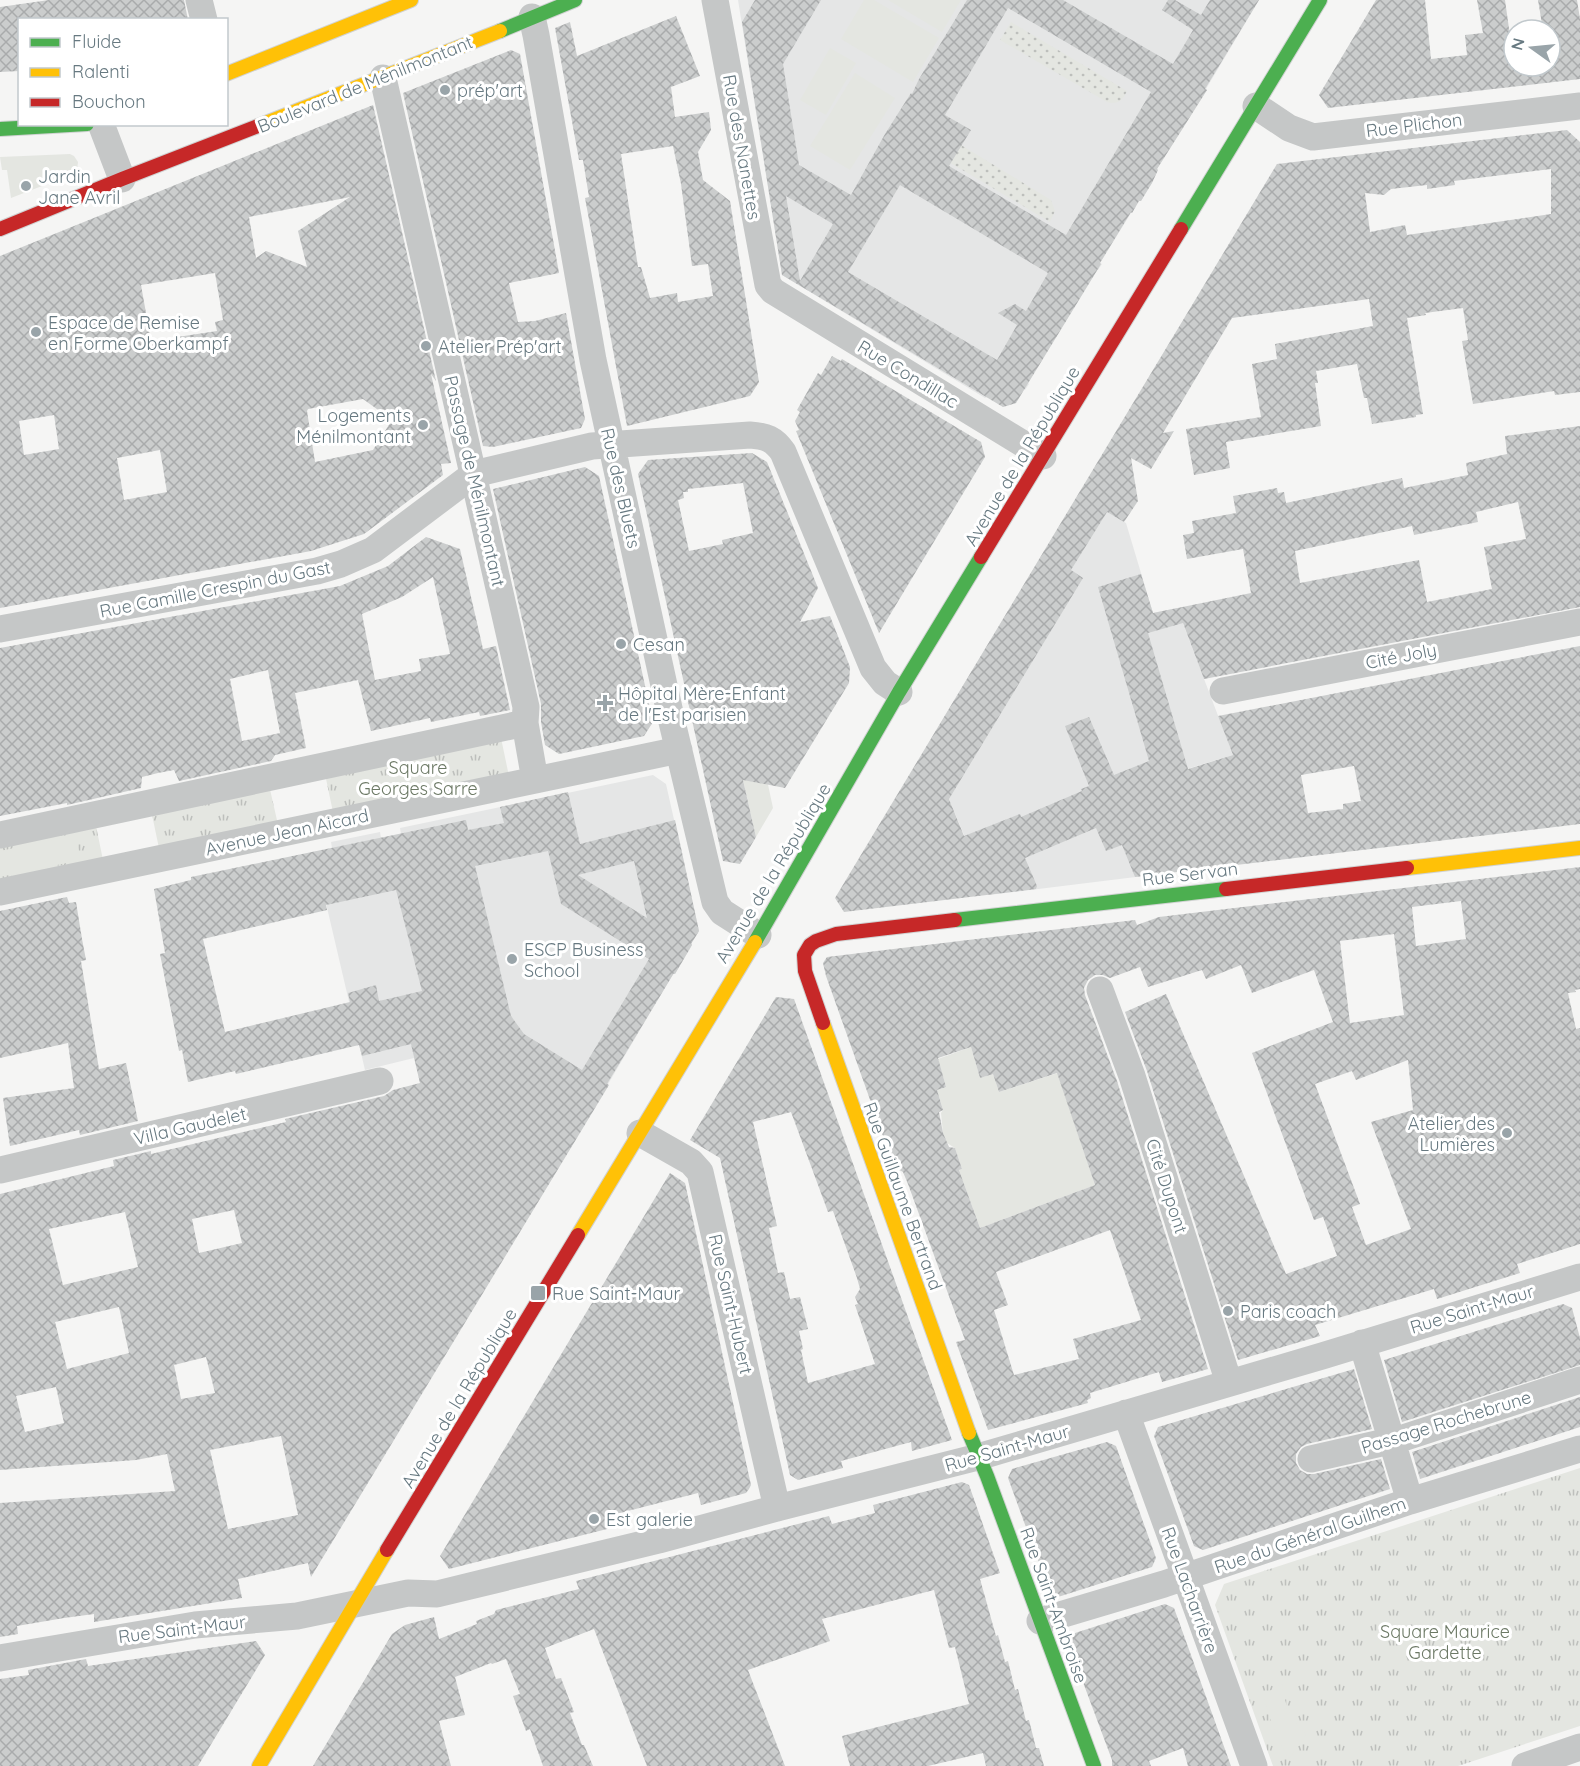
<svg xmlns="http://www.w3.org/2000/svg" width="1580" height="1766" font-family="Quicksand,sans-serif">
	<defs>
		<pattern id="grass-dots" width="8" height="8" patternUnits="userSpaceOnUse" patternTransform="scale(1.5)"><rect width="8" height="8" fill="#e4e6e1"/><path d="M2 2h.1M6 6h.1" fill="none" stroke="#bdbfbc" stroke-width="1.8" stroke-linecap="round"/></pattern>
		<pattern id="park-tufts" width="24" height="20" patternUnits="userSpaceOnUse" patternTransform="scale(1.5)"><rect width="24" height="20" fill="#e4e6e1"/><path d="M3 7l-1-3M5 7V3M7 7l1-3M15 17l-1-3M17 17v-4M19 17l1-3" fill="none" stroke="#bdbfbc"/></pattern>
		<pattern id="building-cross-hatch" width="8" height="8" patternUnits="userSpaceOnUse" patternTransform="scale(1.5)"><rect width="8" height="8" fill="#cbcdcd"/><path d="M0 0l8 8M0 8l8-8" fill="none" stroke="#a9abac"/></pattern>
	</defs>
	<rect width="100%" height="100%" fill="#f5f5f4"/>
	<path fill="#e5e6e6" d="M738,0H1259L1206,89L1207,90L1157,169L1158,170L1150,182L1152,183L1150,186L1148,185L1141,197L1143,198L1141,201L1139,200L1132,213H1131L1100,263L1102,264L1098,270L1097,269L1028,383L1029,384L1025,390L1024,389L1016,403L1003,407L988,396L985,398L782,275Z
		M1078,495L1126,523L1153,613L1177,608L1233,755L1160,777L1150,790L1160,874L989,895L927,746Z
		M653,775L666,784L699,931L691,944L692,945L675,974H673L591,1113L420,1083L414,1058L365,1070L314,852L332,848L331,842L380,832L381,838L401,834L400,828Z"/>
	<path fill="url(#grass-dots)" d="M1011,22L1127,91C1123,100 1118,105 1107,102L1000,40Z
		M943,134L1051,200L1055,211L1050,222L932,152Z"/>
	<path fill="url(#park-tufts)" d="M501,738L510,781L334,817L325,774Z
		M269,785L279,829L160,853L151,810Z
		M95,821L104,865L0,886V842Z
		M1580,1468V1726L1458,1766H1273L1215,1605L1224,1584Z"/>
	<path fill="#e4e6e1" d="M864,0H874L939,38L913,82L841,39Z
		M888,0H961L942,32Z
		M830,48L856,63L826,115L800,100Z
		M855,73L895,98L850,170L810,146Z
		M70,154L74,156L78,162L77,170L73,174L11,198L7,170H2L0,157Z
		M739,649L773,808L756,837L715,656Z
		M75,835L81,860L0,877V851Z
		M971,1047L980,1078L993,1074L999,1092L1058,1073L1095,1185L980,1228L959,1170L962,1169L955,1148L947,1143L943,1133L941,1113L943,1110L937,1090L946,1087L938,1059Z
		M1282,1684C1284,1703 1291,1721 1306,1734L1289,1759C1278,1741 1267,1716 1264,1694Z"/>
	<path fill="url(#building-cross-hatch)" fill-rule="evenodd" d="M49,0H184L188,20H20V71L0,72V7Z
		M755,0H821L783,64L799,165L851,195L885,134L911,93L912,94L919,79L967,0H1063L1173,64L1193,30L1162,10L1168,0H1175L1201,15L1210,0H1259L1205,89L1207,90L1157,169L1158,170L1152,183L1141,201H1139L1132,213L1131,212L1100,263L1101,264L1016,403L1003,407L782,275L742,22ZM1008,8L1151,92L1066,235L949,166L971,130L945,115ZM900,185L1048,273L1026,311L1015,304L998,313L1017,325L997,360L848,272ZM786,196L833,224L800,281Z
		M1376,0H1425L1431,59L1467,55L1465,35L1483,33L1477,0H1505L1512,50H1514V66H1550V30H1543L1538,0H1577L1580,19V79L1328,108L1319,95Z
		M676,16L700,76L671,87L675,117L709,112L711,130L698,152L703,180L730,201L759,382L750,396L627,426L585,198L589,197L583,160H579L555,28L570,22L577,56ZM673,146L681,184L692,266L708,264L713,296L678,302L677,293L650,298L641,267H638L621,154Z
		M511,50L520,54L559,273L509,283L518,322L535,321L566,313L585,419L581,428L493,447L483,446L403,93Z
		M373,105L436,381L431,374L451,463L441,464L443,475L364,534L311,551L0,608V256ZM350,197L298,231L307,267L266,251L256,258L249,217ZM215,273L223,320L215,322L217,331L151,341L141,285ZM363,399L392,420L373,450L315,462L307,411L308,409ZM54,415L59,449L24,455L19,421ZM160,450L167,492L124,500L117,458Z
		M1567,130L1580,142V392L1555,395L1554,391L1473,404L1462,341L1468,340L1463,308L1425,313L1426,315L1407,318L1423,414L1416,415V417L1372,424L1367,398H1364L1357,364L1316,371L1318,383H1315L1321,426L1226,442L1230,468L1194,475L1186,429L1261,417L1252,364L1277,359L1275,344L1373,326L1369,299L1232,318L1163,433L1174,431L1151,469L1131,458L1138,501L1124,522L1107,512L1071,570L1083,578L949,799L964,836L1020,814L1021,817L1082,791L1081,789L1089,786L1065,726L1089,717L1114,775L1149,761L1098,587L1141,574L1153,613L1251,593L1243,549L1187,559L1183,535L1194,533L1192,521L1236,513L1233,496L1277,488L1278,493L1284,492L1286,503L1402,478L1404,488L1468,475L1466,463L1507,454L1505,436L1580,426V607L1204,679L1183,623L1148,633L1188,769L1233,755L1218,716L1580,646V824L1135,877L1122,845L1106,851L1096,828L1025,858L1037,886L1036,889L844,912L835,898L1277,164ZM1551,169V214L1407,235L1405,225L1370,232L1365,193L1384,195L1391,189L1427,185V189L1455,185L1454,181ZM1518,502L1526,539L1484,547L1492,589L1427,602L1419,560L1300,583L1295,551L1412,526L1414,535L1478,522L1476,512ZM1354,766L1361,801L1343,804V809L1308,813L1301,775Z
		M832,356L841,361L842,359L981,442L985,457L879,633L796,431L799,430L795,421L800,412L797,410L818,373L821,375Z
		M752,453L767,462L818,588L800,622L830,616L850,667L849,683L785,788L743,780L756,837L740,864L723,861L638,474L648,460ZM743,483L753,533L722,540L723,544L689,551L678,500L684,498L683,492H688V489Z
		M585,467L599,476L653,722L644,736L559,754L545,745L541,722V704L493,489Z
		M426,537L460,549L483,649L496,646L510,710L480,716L479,712L431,722L430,718L371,731L358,680L295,693L306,748L275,755L271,761L179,781L174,770L158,773L142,777L141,788L67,805V803L0,816V648L340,586L388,566ZM433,577L450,654L419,659L421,671L375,680L362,614L402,597ZM268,670L280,733L242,741L230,679Z
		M568,792L580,844L675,820L699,931L691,944L692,945L675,974L674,973L607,1084L609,1085L311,1577L308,1563L238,1579L242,1598L94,1622V1614L64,1618L17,1626L18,1634L0,1637V1503L175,1491L167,1454L136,1460L0,1470V1194L114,1166L113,1160L151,1151V1154L286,1122L285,1119L384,1096L393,1090L420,1083L411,1044L362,1056L359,1045L236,1074L235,1071L188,1082L182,1050L179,1051L160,954L165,953L154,889L191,880V877L466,820L468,830L504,823L500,807ZM548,851L561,904L649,959L582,1070L524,1034L511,1016L475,866ZM634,861L647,918L578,875ZM396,890L422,991L379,1001L376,985L348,993L350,1002L225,1032L203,939L327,910L326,905ZM234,1210L242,1243L199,1253L192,1219ZM125,1212L138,1267L63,1285L49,1229ZM119,1307L129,1353L67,1369L55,1322ZM206,1357L215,1393L181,1399L174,1365ZM56,1387L64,1423L25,1432L16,1396ZM281,1436L298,1515L228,1529L210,1450Z
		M1580,867V989L1575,990L1576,992L1568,993L1576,1029L1580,1028V1244L1517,1264L1520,1273L1437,1299L1434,1289L1315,1325L1320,1336L1238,1360L1147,1071L1125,1012L1166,994L1286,1274L1337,1256L1323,1217L1314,1220L1252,1053L1333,1022L1314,970L1252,993L1241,965L1206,979L1202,970L1148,987L1140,967L1110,978L1103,975H1095L1088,980L1084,988L1085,995L1117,1081L1208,1369L1162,1382L1159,1372L1090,1393L1091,1398L1087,1400L1088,1403L988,1430L956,1342L965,1340L908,1184L903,1172L894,1167L826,976L823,963L827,957L1135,920L1137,925L1159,917ZM1461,901L1466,939L1416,946L1412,907ZM1394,934L1404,1015L1350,1023L1340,941ZM971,1047L980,1078L993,1074L999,1092L1057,1073L1095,1185L980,1228L959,1170L962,1169L955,1148L949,1147L943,1133L939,1112L943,1110L937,1090L946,1087L938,1058ZM1408,1060L1413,1110L1371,1122L1411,1229L1366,1245L1352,1207L1360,1204L1315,1084L1352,1071L1356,1080ZM1110,1230L1141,1320L1073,1339L1079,1359L1014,1375L994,1310L1008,1305L996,1272Z
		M67,897L69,903L76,902L82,939L86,960L81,961L99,1069L126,1063L138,1121L80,1135L79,1130L10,1146L3,1098L74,1088L68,1043L0,1058V911Z
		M776,997L794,999L952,1440L912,1451L911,1442L841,1461L843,1468L798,1480L790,1475L720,1158L690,1140ZM791,1112L828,1212L833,1211L857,1278L860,1289L855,1297L858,1304L855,1305L875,1364L808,1383L801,1350L803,1349L799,1331L808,1329L800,1297L790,1299L784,1272L778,1273L769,1228L777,1226L753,1122Z
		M670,1173L685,1183L751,1485L749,1489L746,1493L701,1505L698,1493L612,1515L615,1527L449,1569L440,1556Z
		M1563,1304L1572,1308L1580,1338V1365L1402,1422L1384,1360Z
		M1354,1369L1372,1429L1307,1444L1301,1447L1296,1454V1463L1300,1470L1307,1474H1314L1381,1459L1390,1489L1203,1550L1194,1546L1154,1436L1158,1427Z
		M1580,1397V1427L1420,1479L1412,1452Z
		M1107,1442L1116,1446L1156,1558L1152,1567L1058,1597L1050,1593L1008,1478L1012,1469Z
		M962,1482L969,1485L1000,1573L980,1579L996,1636L998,1635L1005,1662L1008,1661L1015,1690L1018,1689L1026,1721L1029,1720L1036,1748H1039L1044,1766H986L983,1753L928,1766H850L842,1736L969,1704L955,1647L949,1648L934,1590L822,1619L830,1641L748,1670L785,1766H647L594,1629L545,1648L556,1679L561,1678L574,1712L570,1713L582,1745H584L593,1766H543L530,1729L526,1731L513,1696L520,1694L506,1659L492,1664L491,1663L455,1677L465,1715L439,1721L451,1766H313L392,1634L405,1625L434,1617L439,1639L477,1624L476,1621L494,1614L496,1610L579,1589L576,1581L829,1516L832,1524L875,1513L873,1505Z
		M1165,1604L1174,1608L1231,1766H1188L1183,1748L1149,1761L1151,1766H1112V1760L1068,1642L1072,1634Z
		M256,1641L265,1655L198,1766H0V1679L29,1675L28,1670L86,1659L88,1666Z"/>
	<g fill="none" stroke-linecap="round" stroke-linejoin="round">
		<defs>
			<path id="fast" d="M500,31L575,0
				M0,129L87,124
				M1181,229L1320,0
				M955,920L1226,889
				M755,942L899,692L981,557
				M969,1433L987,1476L1094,1766"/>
			<path id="slow" d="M226,74L411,0
				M258,126L500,31
				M1407,868L1580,848
				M823,1023L969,1433
				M578,1235L755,942
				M259,1766L387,1550"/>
			<path id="jam" d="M0,229L122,179L258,126
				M981,557L1181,229
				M1226,889L1407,868
				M823,1023L805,971L804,955L810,945L816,941L836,934L955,920
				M387,1550L578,1235"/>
		</defs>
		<use href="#fast" stroke="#d0d2d2" stroke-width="16"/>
		<use href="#slow" stroke="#d0d2d2" stroke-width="16"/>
		<use href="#jam" stroke="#d0d2d2" stroke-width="16"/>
		<path stroke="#c5c7c7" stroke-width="27" d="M199,0L204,20
			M715,0L768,285L773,291L1043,456
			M532,17L536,35L593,360L672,722L715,902L722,912L758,935
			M383,78L526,707L525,723L535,780
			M1256,106L1289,128L1313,137L1580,106
			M101,124L122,179
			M0,629L317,571L341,564L373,550L474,474L592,446L750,435C766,436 774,439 783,452L873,668L885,683L899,692
			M1223,691L1580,622
			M0,835L525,723
			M0,892L679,750
			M1100,990L1132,1076L1229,1383
			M640,1133L691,1162L700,1172L777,1508
			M0,1170L380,1081
			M1362,1343L1410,1501
			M1126,1413L1254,1766
			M1311,1459L1403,1438L1580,1380
			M1040,1621L1164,1584L1410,1501L1580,1449
			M0,1658L195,1625L297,1616L408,1593L437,1594L659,1540L777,1508L978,1457L1322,1356L1580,1277
			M1525,1766L1580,1747"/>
		<use href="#fast" stroke="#4caf50" stroke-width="14"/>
		<use href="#slow" stroke="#ffc107" stroke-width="14"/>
		<use href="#jam" stroke="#c62828" stroke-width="14"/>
	</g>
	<g fill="#99a4a9" stroke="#fff" stroke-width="2">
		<circle cx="445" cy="90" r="6"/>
		<circle cx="26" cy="186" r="6"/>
		<circle cx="36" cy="332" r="6"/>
		<circle cx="426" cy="346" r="6"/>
		<circle cx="423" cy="425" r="6"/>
		<circle cx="621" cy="644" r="6"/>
		<path d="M602 694h6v6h6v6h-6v6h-6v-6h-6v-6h6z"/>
		<circle cx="512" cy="959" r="6"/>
		<circle cx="1507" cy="1133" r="6"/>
		<rect x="530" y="1285" width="16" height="16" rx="3"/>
		<circle cx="1228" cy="1311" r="6"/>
		<circle cx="594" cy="1519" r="6"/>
	</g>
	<g text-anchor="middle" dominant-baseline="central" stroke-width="6" stroke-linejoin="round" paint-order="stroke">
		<g font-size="18" fill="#677981" stroke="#fff">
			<text transform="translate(365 84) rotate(-22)">Boulevard de Ménilmontant</text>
			<text transform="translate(1414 125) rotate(-7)">Rue Plichon</text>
			<text transform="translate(742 147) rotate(80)">Rue des Nanettes</text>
			<text transform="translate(908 374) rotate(31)">Rue Condillac</text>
			<text transform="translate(1022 456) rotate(-59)">Avenue de la République</text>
			<text transform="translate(475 481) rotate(77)">Passage de Ménilmontant</text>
			<text transform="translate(621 488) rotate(77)">Rue des Bluets</text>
			<text transform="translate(215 589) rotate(-11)">Rue Camille Crespin du Gast</text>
			<text transform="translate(1401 656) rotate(-11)">Cité Joly</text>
			<text transform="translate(287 832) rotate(-12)">Avenue Jean Aicard</text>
			<text transform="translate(773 873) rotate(-59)">Avenue de la République</text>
			<text transform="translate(1190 874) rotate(-7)">Rue Servan</text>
			<text transform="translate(190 1126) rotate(-13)">Villa Gaudelet</text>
			<text transform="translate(1167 1186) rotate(72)">Cité Dupont</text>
			<text transform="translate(903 1196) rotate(70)">Rue Guillaume Bertrand</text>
			<text transform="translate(731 1304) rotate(77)">Rue Saint-Hubert</text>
			<text transform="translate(1472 1309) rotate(-17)">Rue Saint-Maur</text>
			<text transform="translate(459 1398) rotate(-59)">Avenue de la République</text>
			<text transform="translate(1446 1422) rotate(-17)">Passage Rochebrune</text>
			<text transform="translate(1007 1448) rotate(-16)">Rue Saint-Maur</text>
			<text transform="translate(1310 1535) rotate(-19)">Rue du Général Guilhem</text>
			<text transform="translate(1190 1590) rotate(70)">Rue Lacharrière</text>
			<text transform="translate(1054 1605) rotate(70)">Rue Saint-Ambroise</text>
			<text transform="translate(182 1629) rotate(-7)">Rue Saint-Maur</text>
		</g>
		<g font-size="18" fill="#677981" stroke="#fff" text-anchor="start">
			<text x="457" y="90">prép'art</text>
			<text x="38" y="176">Jardin<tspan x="38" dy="21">Jane Avril</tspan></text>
			<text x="48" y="322">Espace de Remise<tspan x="48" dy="21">en Forme Oberkampf</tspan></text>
			<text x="438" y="346">Atelier Prép'art</text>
			<text x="411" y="415" text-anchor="end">Logements<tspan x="411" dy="21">Ménilmontant</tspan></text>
			<text x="633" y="644">Cesan</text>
			<text x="618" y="693">Hôpital Mère-Enfant<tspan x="618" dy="21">de l'Est parisien</tspan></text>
			<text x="524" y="949">ESCP Business<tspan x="524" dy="21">School</tspan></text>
			<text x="1495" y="1123" text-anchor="end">Atelier des<tspan x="1495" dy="21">Lumières</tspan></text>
			<text x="552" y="1293">Rue Saint-Maur</text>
			<text x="1240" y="1311">Paris coach</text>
			<text x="606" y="1519">Est galerie</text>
		</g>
		<g font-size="18" fill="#6c7965" stroke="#fff">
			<text x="418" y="767">Square<tspan x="418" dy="21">Georges Sarre</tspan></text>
			<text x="1445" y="1631">Square Maurice<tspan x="1445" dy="21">Gardette</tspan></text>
		</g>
	</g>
	<rect x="18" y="18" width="210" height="108" fill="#ffffff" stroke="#c2c9cd" stroke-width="1.5"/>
	<rect x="30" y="38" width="30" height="9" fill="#4caf50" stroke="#c2c9cd" stroke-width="1.5"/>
	<text x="72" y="48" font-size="18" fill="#677981">Fluide</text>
	<rect x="30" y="68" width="30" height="9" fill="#ffc107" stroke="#c2c9cd" stroke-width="1.5"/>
	<text x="72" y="78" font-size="18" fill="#677981">Ralenti</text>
	<rect x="30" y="98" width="30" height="9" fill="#c62828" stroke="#c2c9cd" stroke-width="1.5"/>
	<text x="72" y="108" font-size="18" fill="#677981">Bouchon</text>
	<g transform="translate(1532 48) rotate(285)"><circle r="28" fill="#ffffff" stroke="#c2c9cd" stroke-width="1.5"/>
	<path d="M0-4.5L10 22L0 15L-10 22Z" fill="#99a4a9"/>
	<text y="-9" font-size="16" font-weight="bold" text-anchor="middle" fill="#677981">N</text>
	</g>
</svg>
